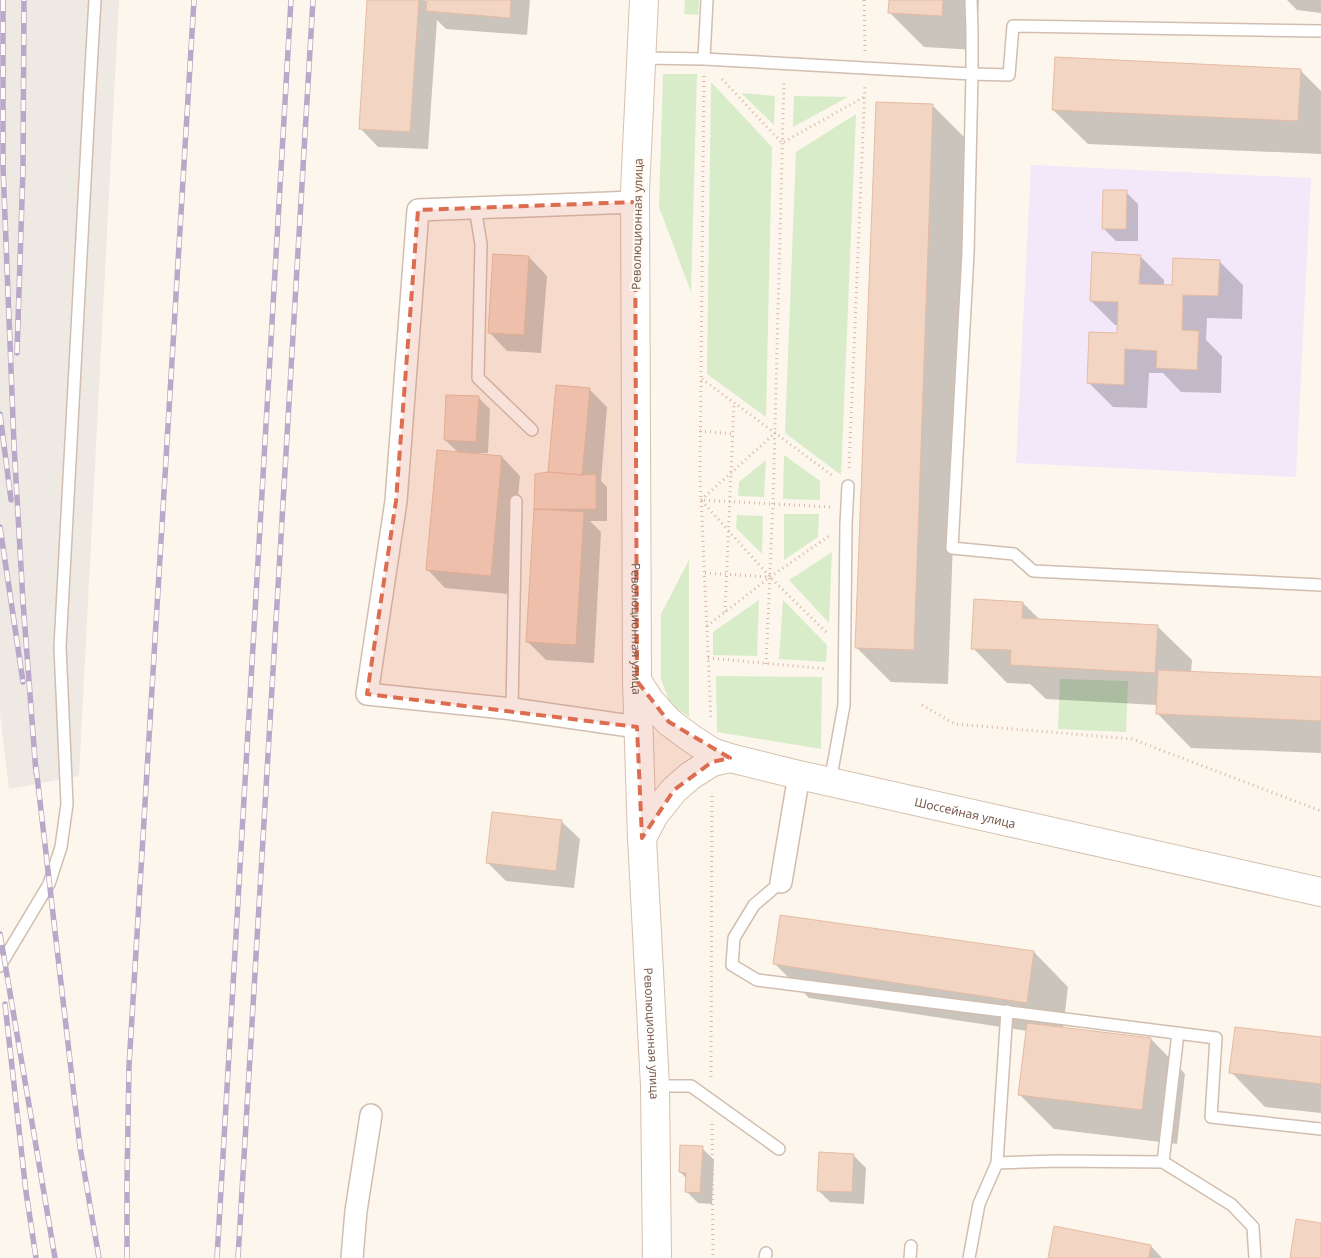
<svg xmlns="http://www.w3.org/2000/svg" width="1321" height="1258" font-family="'Noto Sans',sans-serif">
	<rect width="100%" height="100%" fill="#fdf6ec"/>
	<path fill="#efe9e4" d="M0,0H119L79,776L9,789L0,713Z"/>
	<path fill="#f3e8fa" d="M1031,165L1311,178L1296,477L1016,463Z"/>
	<path fill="#d8ecc9" d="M685,0H699L698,15L684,14Z
		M663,74H697L691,292L659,207Z
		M711,82L772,147L766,417L707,374Z
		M741,93L775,96L774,125Z
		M794,96L848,97L793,127Z
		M856,114L841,475L785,433L796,152Z
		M784,455L820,481V500L783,499Z
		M766,460L764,497L738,496L739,482Z
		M784,514H819L818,537L784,560Z
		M737,515L763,516L762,554L736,528Z
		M832,552L829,623L789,580Z
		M689,560V717L670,704L661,679V614Z
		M759,600L757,656L713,655V632Z
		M783,600L827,645L826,662L779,659Z
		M716,676L822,677L821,749L717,732Z
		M1060,679L1128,681L1126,732L1058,729Z"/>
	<path fill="#0003" d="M369,0H425L428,3V0H530L527,35L446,29L437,20L428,149L378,147L360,128Z
		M890,0H979L976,50L924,47L890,13Z
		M1287,0H1321V13L1297,10Z
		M1300,70L1321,91V154L1088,144L1053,110Z
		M933,106L967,140L948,684L891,682L856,647Z
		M1126,192L1138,204V241H1116L1104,229Z
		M1140,256L1164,280V286H1173L1219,261L1243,285L1242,319L1207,318L1206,340L1222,356L1221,393L1181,392L1163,373H1149L1147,408L1113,407L1089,383L1118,334L1119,325H1115L1091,301Z
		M529,257L547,276L541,353L507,351L489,332Z
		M589,389L607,407L601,481L607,487V521H590L601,532L594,663L546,660L528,642L536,509L550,473Z
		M478,397L490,409L488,453H476V455L502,457L520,476L509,594L445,588L427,569L459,453L445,440Z
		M1023,603L1040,620L1157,626L1192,660L1191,672L1321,678V753L1191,748L1157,713V705L1046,699L1030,684L1007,683L973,648Z
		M561,821L580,839L574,888L506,881L487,862Z
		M781,917L1034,952L1068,987L1063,1028L1151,1039L1185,1074L1177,1144L1054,1129L1020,1095L1028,1031L809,998L774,963Z
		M1321,1038V1113L1265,1107L1231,1072Z
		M702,1148L714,1160L712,1204L698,1203L686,1191L687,1179L680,1172Z
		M854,1156L866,1168L864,1204L830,1202L818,1190Z
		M1151,1246L1162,1258H1049Z"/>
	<path fill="#f3d5c3" stroke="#e6bba3" d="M367,0H419L410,132L359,129Z
		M427,0H511L510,18L426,11Z
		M889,0H943L942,16L888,13Z
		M1055,57L1301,69L1298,121L1052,110Z
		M876,102L933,104L914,650L855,648Z
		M1103,190H1127L1126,229H1102Z
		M1092,252L1141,255L1139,284L1172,285L1173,258L1220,260L1218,296L1183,295L1182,330L1199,331L1197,370L1156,368L1157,351L1125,349L1124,385L1087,383L1089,332L1117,333L1118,302L1090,301Z
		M493,254L529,256L524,335L488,333Z
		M556,385L590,388L582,475L548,472Z
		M446,395L479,396L476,442L444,440Z
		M437,450L502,456L491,576L426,570Z
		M548,472L582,475L596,474V509H534L535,474Z
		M534,509L584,512L576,645L526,642Z
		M974,599L1023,602L1022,618L1158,625L1155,673L1010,665L1011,650L971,649Z
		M1158,670L1321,677V721L1156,714Z
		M492,812L562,820L556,871L486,863Z
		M780,915L1034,951L1027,1003L773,964Z
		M1027,1023L1151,1038L1142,1110L1018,1095Z
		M1235,1027L1321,1037V1084L1229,1073Z
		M680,1145L703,1146L700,1193L685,1192L686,1173L679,1172Z
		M819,1152L854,1154L852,1192L817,1191Z
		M1296,1219L1321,1223V1258H1290Z
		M1054,1226L1151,1245L1149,1258H1048Z"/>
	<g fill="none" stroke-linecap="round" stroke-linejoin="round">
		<defs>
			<path id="service" d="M971,0L972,31V74L1009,75L1013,26L1321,31
				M642,58L704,59L707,0
				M704,59L972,74L968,253L952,548L1014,554L1033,571L1321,585
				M475,208L481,244L478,378L532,430
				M512,709L516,501
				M830,782L844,705L846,524L848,486
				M781,882L754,905L734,938L732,965L757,980L1216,1038L1211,1117L1321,1129
				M0,966L49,884L61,847L67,804L60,647L91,69L95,0
				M655,1086H691L779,1149
				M1163,1162L1232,1205L1253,1227L1255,1258
				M997,1163L1007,1011
				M765,1258L766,1253
				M910,1258L911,1246
				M969,1258L979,1204L997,1163L1057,1161L1163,1162L1178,1033"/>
			<path id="minor" d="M635,202L418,210L396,501L367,694L512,709L637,727
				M781,882L799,775
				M352,1258L356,1211L371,1115"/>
			<g id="secondary">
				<path id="s1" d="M644,0L635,191L637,681L642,838L655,1086L657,1258"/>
				<path id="s2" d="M637,681L650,701L669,722L692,739L712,752L730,758L799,775L1321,892"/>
				<path d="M642,838L654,815L674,790L690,776L712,762L730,758"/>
			</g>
		</defs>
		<use href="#service" stroke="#d1beb0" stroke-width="14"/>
		<use href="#minor" stroke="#d1beb0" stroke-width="24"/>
		<use href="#secondary" stroke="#d6c0b0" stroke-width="30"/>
		<path stroke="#d9b8a5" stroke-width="3" stroke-dasharray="1 4" stroke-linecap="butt" d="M864,0L865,51
			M704,76L700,476L711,720
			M722,79L782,143L864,97
			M702,379L833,476
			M700,431L733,434
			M849,468L865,85
			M701,500L775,433
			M705,573L769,577
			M725,612L734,403
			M707,626L770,577L829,536
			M826,632L770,577L701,500L831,507
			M708,658L827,669
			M766,664L773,503L784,82
			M922,705L955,724L1132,739L1321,811
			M711,1077L712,794
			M712,1124L713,1258"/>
		<use href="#service" stroke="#fff" stroke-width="11"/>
		<use href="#minor" stroke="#fff" stroke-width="21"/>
		<use href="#secondary" stroke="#fff" stroke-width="28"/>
		<defs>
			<path id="rail" d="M3,0V166L14,445L23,602L36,773
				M17,353L23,169L24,0
				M0,414L11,500
				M0,527L23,682
				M36,767L80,1147L99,1258
				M0,934L55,1258
				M5,1004L26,1192L36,1258
				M127,1258V1182L129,1066L194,0
				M217,1258L291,0
				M238,1258L313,0"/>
		</defs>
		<use href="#rail" stroke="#b9a8c9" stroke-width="5.5"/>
		<use href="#rail" stroke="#fffaf3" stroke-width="4" stroke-dasharray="11" stroke-linecap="butt"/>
	</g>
	<path fill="#dc6d51" fill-opacity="0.2" stroke="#dc6d51" stroke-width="4" stroke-dasharray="10 6" stroke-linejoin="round" d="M635,202L637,681L669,722L730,758L712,762L674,790L642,838L637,727L367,694L396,501L418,210Z"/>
	<g text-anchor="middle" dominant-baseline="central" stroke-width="4.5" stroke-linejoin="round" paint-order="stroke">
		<g font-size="12" fill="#7a5c4d" stroke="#fffaf3">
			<text transform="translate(637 224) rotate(-89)">Революционная улица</text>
			<text stroke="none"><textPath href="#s1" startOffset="629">Революционная улица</textPath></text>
			<text stroke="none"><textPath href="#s2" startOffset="365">Шоссейная улица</textPath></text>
			<text stroke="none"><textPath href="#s1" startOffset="1034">Революционная улица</textPath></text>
		</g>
	</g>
</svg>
